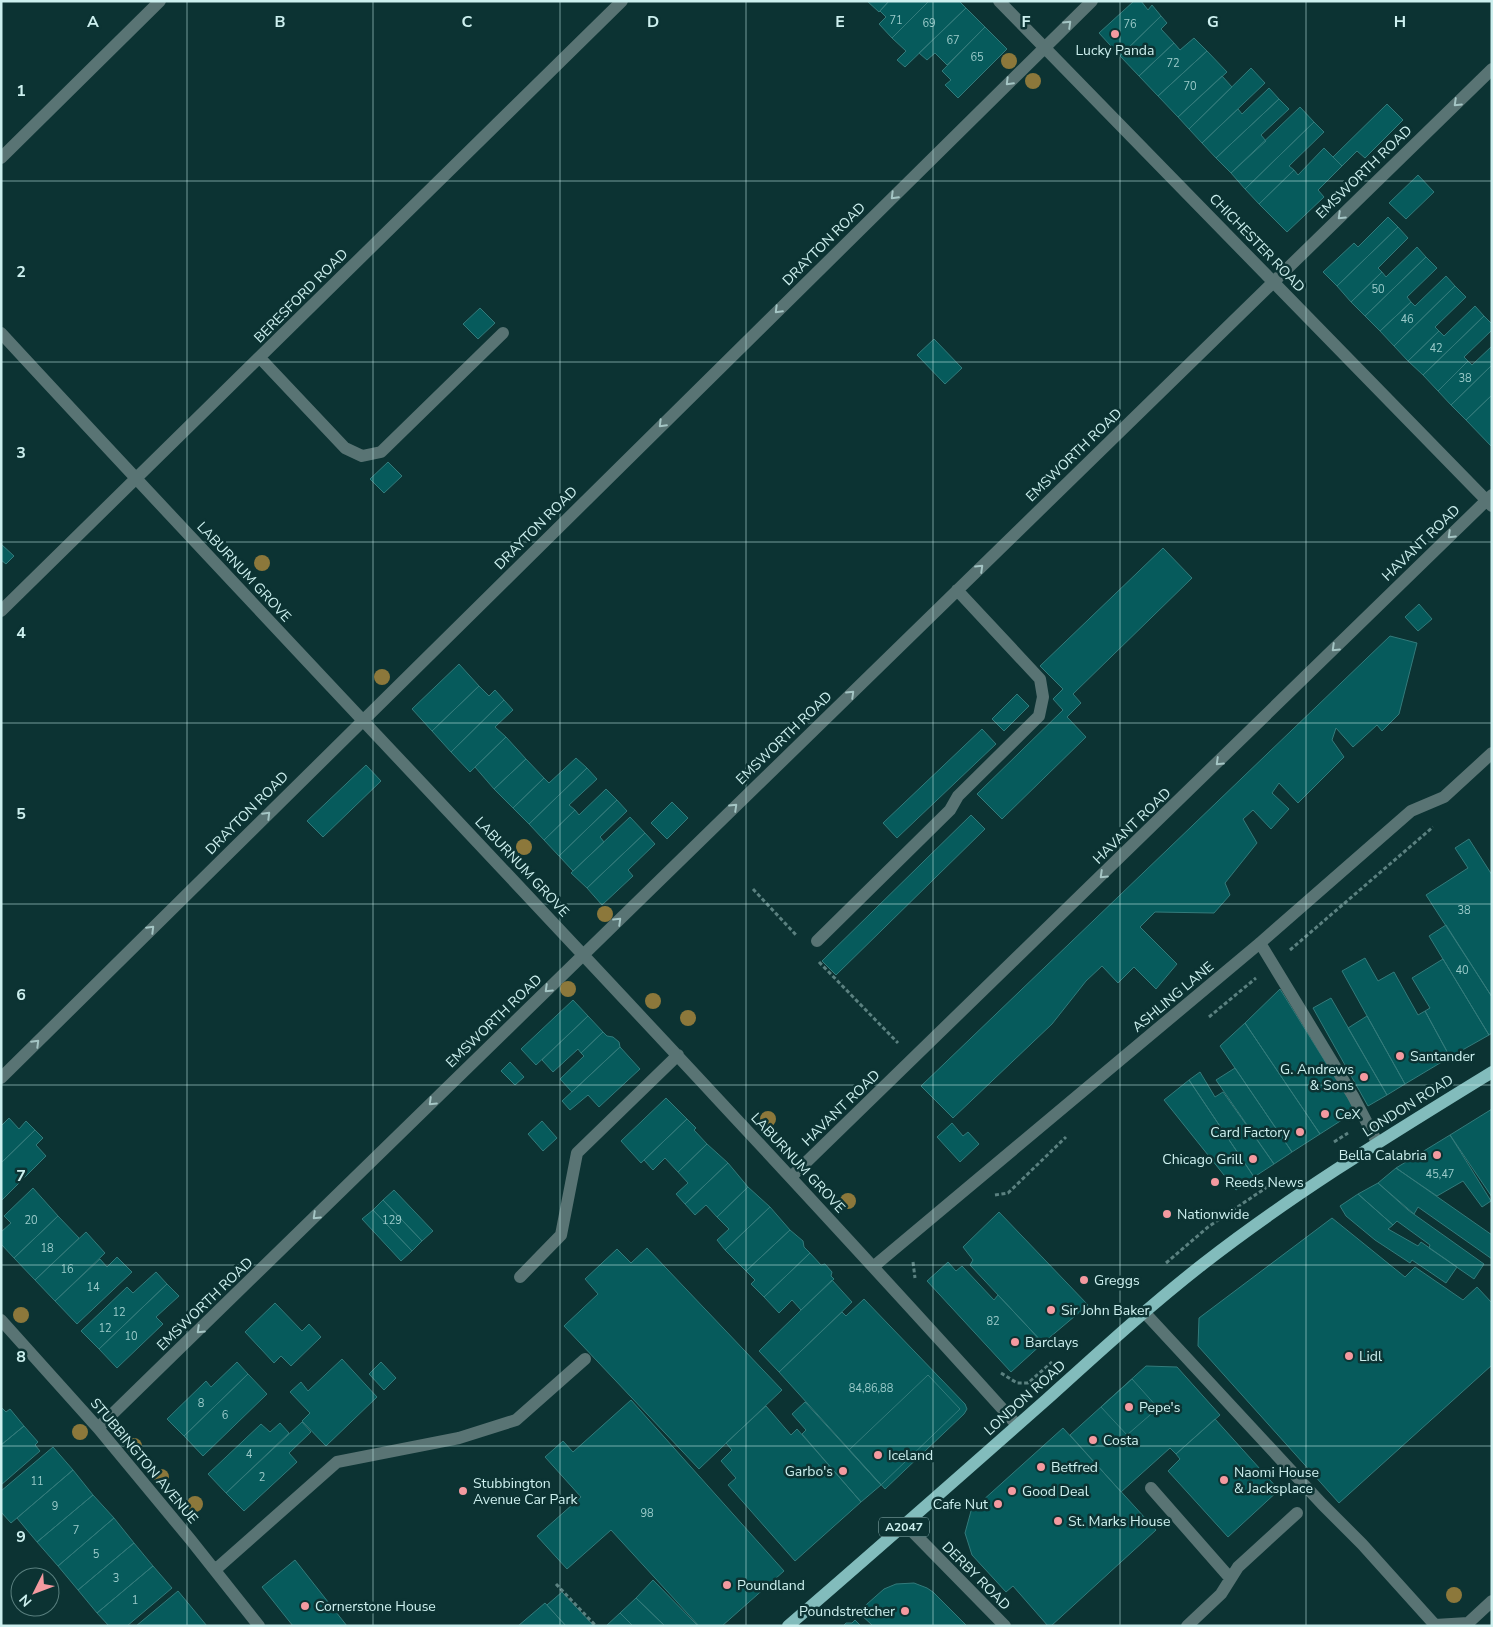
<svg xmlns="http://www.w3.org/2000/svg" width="1493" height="1627" font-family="'Nunito Sans',sans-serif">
	<rect width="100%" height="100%" fill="#0c3333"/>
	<path fill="#065b5c" stroke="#337b7b" d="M867,1H889L879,12Z
		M889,1H929L892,38L879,24L886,17L880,11Z
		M929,1H959L966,8L905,67L897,60L906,51L892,38Z
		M1134,1H1141L1148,10L1152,5L1161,16L1120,56L1099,33Z
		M966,8L985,27L947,65L935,53L927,60L919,53Z
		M1161,16L1167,23L1161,29L1174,43L1139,76L1120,56Z
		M985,27L1007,49L958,98L945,85L951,80L942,71Z
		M1194,38L1207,51L1158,96L1139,76L1174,43L1180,50Z
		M1207,51L1227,72L1178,117L1158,96Z
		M1251,68L1265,83L1202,143L1189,129Z
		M1222,76L1232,87L1189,129L1178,117Z
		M1269,88L1279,99L1216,158L1202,143L1238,109L1242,114Z
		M1279,99L1289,109L1261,135L1266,141L1231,173L1216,158Z
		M1387,104L1403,120L1365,158L1357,151L1342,166L1333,157Z
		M1300,107L1314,122L1245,189L1231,173Z
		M1314,122L1324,132L1289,166L1294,170L1259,204L1245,189Z
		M1324,148L1342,166L1318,190L1324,197L1287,232L1259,204L1294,170L1298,175Z
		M1418,175L1434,192L1406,219L1389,203Z
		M1388,217L1398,227L1337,286L1323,272L1354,243L1358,247Z
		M1398,227L1408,238L1378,268L1382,272L1351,302L1337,286Z
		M1417,247L1426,257L1365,316L1351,302L1382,272L1386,277Z
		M1426,257L1437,268L1407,297L1411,302L1380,331L1365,316Z
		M1446,276L1455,286L1394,346L1380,331L1411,302L1415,306Z
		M1455,286L1466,297L1435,327L1439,331L1408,361L1394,346Z
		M1475,306L1484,316L1423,375L1408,361L1439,331L1444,336Z
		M480,308L495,323L478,339L463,324Z
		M1484,316L1492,324V330L1464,357L1468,361L1438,391L1423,375Z
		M934,339L962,368L945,384L917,355Z
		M1492,346V365L1451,405L1438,391L1468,361L1472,365Z
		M1492,365V395L1466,420L1451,405Z
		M1492,395V447L1466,420Z
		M388,462L402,476L384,493L370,479Z
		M1,544L14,556L6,564L1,560Z
		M1163,548L1192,578L1073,694L1081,703L1067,717L1086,737L1002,819L977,794L1063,710L1053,699L1063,689L1040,666Z
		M1419,604L1432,619L1418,631L1405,617Z
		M1390,636L1417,643L1399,714L1382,731L1377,725L1353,747L1336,728L1332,740L1344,757L1298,803L1279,783L1272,793L1289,809L1271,829L1253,810L1243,819L1257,843L1225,883L1230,895L1214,913L1155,912L1140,927L1177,964L1156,989L1134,967L1118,983L1102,966L1086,981L1052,1024L953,1118L921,1086Z
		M459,664L479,686L432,731L412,709Z
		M479,686L489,696L495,690L504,700L451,752L432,731Z
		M1017,694L1029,706L1004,731L992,719Z
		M504,700L513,710L495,727L506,737L470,772L451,752Z
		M982,729L996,744L897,838L883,823Z
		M506,737L526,759L494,789L475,767Z
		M576,758L587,768L529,824L513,808L544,778L549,783Z
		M526,759L544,778L513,808L494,789Z
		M366,765L381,781L323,837L307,821Z
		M587,768L597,779L569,805L575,810L544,840L529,824Z
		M606,789L617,800L559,856L544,840L575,810L579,815Z
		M617,800L627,811L600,837L604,842L573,871L559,856Z
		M672,802L688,818L667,839L651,823Z
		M971,815L985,829L836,975L822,961Z
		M630,817L645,833L587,888L571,873Z
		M645,833L655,844L628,870L633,876L602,905L587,888Z
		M1469,839L1492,875V997L1426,895L1468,868L1455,848Z
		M1446,925L1492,997V1033L1489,1035L1429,936Z
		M1365,958L1378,981L1394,972L1418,1015L1425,1011L1450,1057L1405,1084L1342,971Z
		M1443,959L1489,1035L1450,1057L1425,1011L1430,1008L1412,978Z
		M1280,989L1356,1111L1320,1134L1245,1023Z
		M1331,998L1387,1095L1368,1106L1313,1008Z
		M573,1000L588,1016L536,1065L521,1049Z
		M588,1016L603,1032L581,1053L578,1049L553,1072L542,1060Z
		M1367,1016L1405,1084L1387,1095L1348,1028Z
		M1245,1023L1320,1134L1292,1152L1220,1046Z
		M603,1032L607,1036L613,1037L619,1042L620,1047L572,1092L560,1079L584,1056L581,1053Z
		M620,1047L640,1069L599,1107L588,1095L570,1110L562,1101Z
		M510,1062L524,1077L515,1085L501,1071Z
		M1235,1068L1292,1152L1274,1164L1216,1080Z
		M1200,1072L1215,1097L1223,1092L1274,1164L1254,1177L1189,1080Z
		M1189,1080L1254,1177L1236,1190L1164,1100Z
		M666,1098L687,1119L641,1163L621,1141Z
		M1492,1109V1197L1450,1135Z
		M9,1118L19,1129L26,1121L35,1130L1,1163V1126Z
		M687,1119L696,1128L694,1130L707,1144L678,1172L665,1158L653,1170L644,1160Z
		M542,1121L557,1138L543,1151L528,1134Z
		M952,1123L963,1136L968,1132L979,1144L960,1162L937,1137Z
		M35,1130L43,1138L36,1145L46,1156L1,1201V1163Z
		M1450,1135L1491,1201L1482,1207L1463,1181L1437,1196L1396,1168Z
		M707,1144L728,1163L685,1204L676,1194L688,1183L678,1172Z
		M728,1163L748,1187L717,1217L706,1205L695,1215L685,1204Z
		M1396,1168L1492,1235V1259L1418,1207L1414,1214L1378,1183Z
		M1378,1183L1408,1210L1484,1264L1474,1279L1429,1248L1430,1245L1397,1221L1393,1225L1358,1194Z
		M748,1187L770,1207L725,1250L717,1240L729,1229L717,1217Z
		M33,1188L58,1216L14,1258L1,1244V1232L11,1223L4,1216Z
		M394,1190L433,1231L422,1241L383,1200Z
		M1358,1194L1393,1225L1388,1229L1418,1246L1421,1242L1457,1267L1446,1283L1412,1260L1410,1263L1375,1240L1346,1216L1340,1206Z
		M383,1200L422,1241L412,1251L373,1210Z
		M770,1207L790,1230L746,1271L725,1250Z
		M373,1210L412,1251L401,1261L362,1219Z
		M999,1212L1088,1305L1043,1343L970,1265L973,1260L963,1247Z
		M58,1216L79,1238L35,1280L14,1258Z
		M1332,1218L1405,1277L1415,1267L1463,1300L1477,1287L1492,1303V1365L1339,1503L1198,1346L1199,1318Z
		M790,1230L803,1241L804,1247L810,1253L764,1297L751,1284L755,1280L746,1271Z
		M86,1232L105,1253L55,1301L35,1280Z
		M647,1248L782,1390L699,1469L564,1326L598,1294L585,1279L617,1249L631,1263Z
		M810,1253L821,1265L825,1264L832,1272L831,1276L834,1279L801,1310L792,1300L779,1313L764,1297Z
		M117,1257L132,1272L77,1324L55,1301L100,1259L107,1267Z
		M948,1262L956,1271L962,1266L994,1300L998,1295L1043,1343L1011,1372L927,1281Z
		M156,1272L167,1284L99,1349L81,1331L127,1287L133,1293Z
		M832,1280L852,1302L779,1372L759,1351Z
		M167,1284L179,1296L156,1317L163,1324L117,1368L99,1349Z
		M864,1299L965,1404L967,1409L964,1414L885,1489L779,1372L842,1312L846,1316Z
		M275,1303L302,1331L309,1324L321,1337L291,1366L281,1356L274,1363L245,1332Z
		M342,1359L377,1397L326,1446L302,1421L310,1413L290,1392L301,1382L308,1391Z
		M237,1362L248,1374L184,1436L167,1419L206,1381L211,1387Z
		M381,1362L396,1378L384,1390L369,1374Z
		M1146,1366L1177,1367L1220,1415L1176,1454L1170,1448L1121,1492L1070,1435Z
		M248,1374L267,1394L203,1456L184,1436Z
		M928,1375L960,1409L881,1485L849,1450Z
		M1132,1379L1158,1408L1127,1435L1101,1407Z
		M631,1400L784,1571L722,1626H699L611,1530L567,1569L537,1536L581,1497L545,1457L563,1441L573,1452Z
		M805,1402L881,1485L861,1502L802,1434L806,1430L792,1414Z
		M766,1406L791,1435L797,1429L861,1502L795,1561L728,1485L736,1478L721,1461L732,1450L726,1443Z
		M1,1407L6,1412L10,1409L24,1426L1,1445Z
		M1215,1419L1279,1490L1228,1537L1168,1471L1180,1459L1176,1454Z
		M302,1422L311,1432L289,1453L297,1462L244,1511L226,1493Z
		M280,1423L289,1433L226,1493L208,1474L261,1424L270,1432Z
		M24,1426L38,1442L35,1445L40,1451L1,1485V1445Z
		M1063,1428L1156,1530L1051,1626H1048L1013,1586L1006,1592L972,1555L965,1533L971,1511Z
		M53,1447L73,1470L11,1523L1,1512V1491Z
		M73,1470L93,1495L37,1542L17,1518Z
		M93,1495L114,1518L58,1566L37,1542Z
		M114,1518L134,1543L78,1590L58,1566Z
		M134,1543L153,1566L97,1613L78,1590Z
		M295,1560L347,1626H293L262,1587Z
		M153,1566L172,1588L127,1626H109L97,1613Z
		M653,1580L698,1626H665L636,1598Z
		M914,1583L927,1588L933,1592L967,1626H873L858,1612L884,1589L896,1584Z
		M178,1591L207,1626H136Z
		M562,1592L594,1626H566L547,1605Z
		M636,1598L665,1626H633L620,1613Z
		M545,1603L566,1626H518Z
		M620,1613L633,1626H606Z
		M855,1620L861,1626H843L846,1623H852Z"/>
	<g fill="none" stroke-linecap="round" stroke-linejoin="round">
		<path stroke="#5b8180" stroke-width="3" stroke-dasharray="4 2.5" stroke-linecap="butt" d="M753,889L797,936
			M1290,950L1433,827
			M819,962L898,1043
			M1209,1017L1256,978
			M1334,1142L1348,1133
			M995,1195L1008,1193L1066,1137
			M913,1262L915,1278
			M1166,1263L1208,1227L1273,1183
			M1001,1373L1017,1383H1028L1052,1362
			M556,1584L596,1626"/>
		<path stroke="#597474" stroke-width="12" d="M999,1L1492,506
			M1,158L160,1
			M1,333C338,698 684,1056 1017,1425
			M260,358L345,448L362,456L381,452L503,333
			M1,611L622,1
			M817,941L950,810L958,796L1039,716L1043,697L1040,679L957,590
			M1260,943L1353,1096L1377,1142
			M1,1078L1092,1
			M791,1177L1492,495
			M873,1267L1260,943L1411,811L1444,797L1492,753
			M520,1277L561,1235L577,1153L678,1055
			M1145,1313L1322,1504L1362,1544L1435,1625L1468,1623
			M1,1320L98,1428L190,1539L259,1626
			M98,1428L1492,69
			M1151,1488L1230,1578
			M906,1525L1005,1626
			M215,1570L337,1462L459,1438L516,1420L585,1359
			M1187,1626L1221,1594L1238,1567L1297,1513
			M1465,1626L1492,1601"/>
		<path stroke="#82bcbc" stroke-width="12" d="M788,1626C875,1551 960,1476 1046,1400C1097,1354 1148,1307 1203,1264C1294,1193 1393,1133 1492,1072"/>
	</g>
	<g fill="#8c783b">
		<circle cx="1009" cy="61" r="8"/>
		<circle cx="1033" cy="81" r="8"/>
		<circle cx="262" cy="563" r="8"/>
		<circle cx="382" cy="677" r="8"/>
		<circle cx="524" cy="847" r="8"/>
		<circle cx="605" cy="914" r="8"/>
		<circle cx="568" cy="989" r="8"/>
		<circle cx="653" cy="1001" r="8"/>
		<circle cx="688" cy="1018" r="8"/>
		<circle cx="768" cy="1119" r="8"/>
		<circle cx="848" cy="1201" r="8"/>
		<circle cx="21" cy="1315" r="8"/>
		<circle cx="80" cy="1432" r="8"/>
		<circle cx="134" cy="1446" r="8"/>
		<circle cx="161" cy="1477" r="8"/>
		<circle cx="195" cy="1504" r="8"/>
		<circle cx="1454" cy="1595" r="8"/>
	</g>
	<defs><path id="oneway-chevron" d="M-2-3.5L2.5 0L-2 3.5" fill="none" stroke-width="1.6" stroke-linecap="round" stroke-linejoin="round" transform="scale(1.25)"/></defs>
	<g stroke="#a4c5c4">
		<use href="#oneway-chevron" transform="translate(1068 24) rotate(-44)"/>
		<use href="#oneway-chevron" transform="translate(1009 82) rotate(135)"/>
		<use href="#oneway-chevron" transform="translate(1457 103) rotate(136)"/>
		<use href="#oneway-chevron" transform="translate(894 196) rotate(135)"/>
		<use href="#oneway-chevron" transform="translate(1341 216) rotate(136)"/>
		<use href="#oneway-chevron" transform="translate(778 310) rotate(135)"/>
		<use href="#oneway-chevron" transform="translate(662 424) rotate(135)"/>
		<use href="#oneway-chevron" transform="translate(1451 535) rotate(136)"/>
		<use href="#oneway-chevron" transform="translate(980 568) rotate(-44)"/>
		<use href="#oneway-chevron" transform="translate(1335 648) rotate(136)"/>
		<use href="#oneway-chevron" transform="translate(851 694) rotate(-44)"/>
		<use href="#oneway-chevron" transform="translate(1219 762) rotate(136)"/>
		<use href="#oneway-chevron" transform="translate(734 807) rotate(-44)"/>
		<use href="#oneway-chevron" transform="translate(267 815) rotate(-45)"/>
		<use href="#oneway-chevron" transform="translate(1103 875) rotate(136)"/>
		<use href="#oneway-chevron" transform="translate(618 921) rotate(-44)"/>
		<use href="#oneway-chevron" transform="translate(151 929) rotate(-45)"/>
		<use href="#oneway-chevron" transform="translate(548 989) rotate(136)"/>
		<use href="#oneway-chevron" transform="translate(36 1043) rotate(-45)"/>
		<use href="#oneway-chevron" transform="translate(432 1102) rotate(136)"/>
		<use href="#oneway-chevron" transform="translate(316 1216) rotate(136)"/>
		<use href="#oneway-chevron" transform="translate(200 1330) rotate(136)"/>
	</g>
	<path fill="none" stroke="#cdf0ef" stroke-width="1" stroke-opacity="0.55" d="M187,1V1626M373,1V1626M560,1V1626M746,1V1626M933,1V1626M1120,1V1626M1306,1V1626M1,181H1492M1,362H1492M1,542H1492M1,723H1492M1,904H1492M1,1085H1492M1,1265H1492M1,1446H1492"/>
	<g fill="#f49aa0" stroke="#0c3333" stroke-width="2">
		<circle cx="1115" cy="34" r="5"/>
		<circle cx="1400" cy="1056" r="5"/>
		<circle cx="1364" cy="1077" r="5"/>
		<circle cx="1325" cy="1114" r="5"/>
		<circle cx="1300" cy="1132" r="5"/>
		<circle cx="1437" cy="1155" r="5"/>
		<circle cx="1253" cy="1159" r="5"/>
		<circle cx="1215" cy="1182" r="5"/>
		<circle cx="1167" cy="1214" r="5"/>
		<circle cx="1084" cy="1280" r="5"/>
		<circle cx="1051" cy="1310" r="5"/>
		<circle cx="1015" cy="1342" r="5"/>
		<circle cx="1349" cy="1356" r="5"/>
		<circle cx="1129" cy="1407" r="5"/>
		<circle cx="1093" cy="1440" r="5"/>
		<circle cx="878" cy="1455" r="5"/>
		<circle cx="1041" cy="1467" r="5"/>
		<circle cx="843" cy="1471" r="5"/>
		<circle cx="1224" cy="1480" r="5"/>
		<circle cx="463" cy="1491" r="5"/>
		<circle cx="1012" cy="1491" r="5"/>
		<circle cx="998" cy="1504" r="5"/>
		<circle cx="1058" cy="1521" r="5"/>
		<circle cx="727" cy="1585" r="5"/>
		<circle cx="305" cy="1606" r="5"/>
		<circle cx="905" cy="1611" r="5"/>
	</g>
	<g text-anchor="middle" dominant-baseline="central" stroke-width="5" stroke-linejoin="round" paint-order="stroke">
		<g font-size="11" fill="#9bcbca">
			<text x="896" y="20">71</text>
			<text x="929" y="23">69</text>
			<text x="1130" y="24">76</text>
			<text x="953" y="40">67</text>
			<text x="977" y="57">65</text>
			<text x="1173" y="63">72</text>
			<text x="1190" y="86">70</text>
			<text x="1378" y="289">50</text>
			<text x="1407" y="319">46</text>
			<text x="1436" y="348">42</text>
			<text x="1465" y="378">38</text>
			<text x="1464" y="910">38</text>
			<text x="1462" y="970">40</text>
			<text x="1440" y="1174">45,47</text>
			<text x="31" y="1220">20</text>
			<text x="392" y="1220">129</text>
			<text x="47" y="1248">18</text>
			<text x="67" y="1269">16</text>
			<text x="93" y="1287">14</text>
			<text x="119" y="1312">12</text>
			<text x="993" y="1321">82</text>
			<text x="105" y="1328">12</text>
			<text x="131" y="1336">10</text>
			<text x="871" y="1388">84,86,88</text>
			<text x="201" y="1403">8</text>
			<text x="225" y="1415">6</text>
			<text x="249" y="1454">4</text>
			<text x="262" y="1477">2</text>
			<text x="37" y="1481">11</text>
			<text x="55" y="1506">9</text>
			<text x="647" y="1513">98</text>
			<text x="76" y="1530">7</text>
			<text x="96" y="1554">5</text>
			<text x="116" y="1578">3</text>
			<text x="135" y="1600">1</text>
		</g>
		<rect fill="#0c3333" stroke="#93b7b7" stroke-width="1" x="879" y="1517.5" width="50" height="19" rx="4"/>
		<g font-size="12" font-weight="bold" fill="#cdf0ef">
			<text x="904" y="1527">A2047</text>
		</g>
		<g font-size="14" fill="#cdf0ef" stroke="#0c3333" text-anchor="start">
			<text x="1115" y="50" text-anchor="middle">Lucky Panda</text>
			<text x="1410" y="1056">Santander</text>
			<text x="1354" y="1069" text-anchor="end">G. Andrews<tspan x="1354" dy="16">&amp; Sons</tspan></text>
			<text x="1335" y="1114">CeX</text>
			<text x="1290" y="1132" text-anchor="end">Card Factory</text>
			<text x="1427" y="1155" text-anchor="end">Bella Calabria</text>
			<text x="1243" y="1159" text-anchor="end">Chicago Grill</text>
			<text x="1225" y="1182">Reeds News</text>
			<text x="1177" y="1214">Nationwide</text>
			<text x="1094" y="1280">Greggs</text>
			<text x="1061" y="1310">Sir John Baker</text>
			<text x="1025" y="1342">Barclays</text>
			<text x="1359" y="1356">Lidl</text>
			<text x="1139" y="1407">Pepe's</text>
			<text x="1103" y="1440">Costa</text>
			<text x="888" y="1455">Iceland</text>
			<text x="1051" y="1467">Betfred</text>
			<text x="833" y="1471" text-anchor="end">Garbo's</text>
			<text x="1234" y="1472">Naomi House<tspan x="1234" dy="16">&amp; Jacksplace</tspan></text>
			<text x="473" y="1483">Stubbington<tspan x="473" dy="16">Avenue Car Park</tspan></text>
			<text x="1022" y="1491">Good Deal</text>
			<text x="988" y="1504" text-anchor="end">Cafe Nut</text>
			<text x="1068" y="1521">St. Marks House</text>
			<text x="737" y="1585">Poundland</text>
			<text x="315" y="1606">Cornerstone House</text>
			<text x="895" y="1611" text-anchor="end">Poundstretcher</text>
		</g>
		<g font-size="14" fill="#cdf0ef" stroke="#0c3333">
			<text transform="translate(1364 172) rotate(-44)">EMSWORTH ROAD</text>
			<text transform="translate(1257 243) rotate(46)">CHICHESTER ROAD</text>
			<text transform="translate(824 244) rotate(-45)">DRAYTON ROAD</text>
			<text transform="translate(301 296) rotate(-45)">BERESFORD ROAD</text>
			<text transform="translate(1074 455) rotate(-44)">EMSWORTH ROAD</text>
			<text transform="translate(536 528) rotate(-45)">DRAYTON ROAD</text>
			<text transform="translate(1421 543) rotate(-44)">HAVANT ROAD</text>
			<text transform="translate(244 572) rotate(47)">LABURNUM GROVE</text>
			<text transform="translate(784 738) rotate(-44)">EMSWORTH ROAD</text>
			<text transform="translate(247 813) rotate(-45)">DRAYTON ROAD</text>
			<text transform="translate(1132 826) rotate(-44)">HAVANT ROAD</text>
			<text transform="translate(522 867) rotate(47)">LABURNUM GROVE</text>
			<text transform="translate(1173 997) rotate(-40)">ASHLING LANE</text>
			<text transform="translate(494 1021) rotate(-44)">EMSWORTH ROAD</text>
			<text transform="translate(1408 1106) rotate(-32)">LONDON ROAD</text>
			<text transform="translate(841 1108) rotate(-44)">HAVANT ROAD</text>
			<text transform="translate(798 1163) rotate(47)">LABURNUM GROVE</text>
			<text transform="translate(205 1304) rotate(-44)">EMSWORTH ROAD</text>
			<text transform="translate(1025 1398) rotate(-42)">LONDON ROAD</text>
			<text transform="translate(144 1461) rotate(50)">STUBBINGTON AVENUE</text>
			<text transform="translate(976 1576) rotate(45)">DERBY ROAD</text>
		</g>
	</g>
	<g font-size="16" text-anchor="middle" font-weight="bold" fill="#cdf0ef" stroke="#0c3333" stroke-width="5" stroke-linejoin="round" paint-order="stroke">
		<text x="93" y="27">A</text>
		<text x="280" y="27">B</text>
		<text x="467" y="27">C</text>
		<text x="653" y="27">D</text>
		<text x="840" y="27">E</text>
		<text x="1026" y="27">F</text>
		<text x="1213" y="27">G</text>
		<text x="1400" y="27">H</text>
		<text x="21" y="96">1</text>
		<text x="21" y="277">2</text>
		<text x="21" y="458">3</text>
		<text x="21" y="638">4</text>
		<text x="21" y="819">5</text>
		<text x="21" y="1000">6</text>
		<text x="21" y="1181">7</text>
		<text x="21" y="1362">8</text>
		<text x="21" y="1542">9</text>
	</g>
	<rect width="1493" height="1627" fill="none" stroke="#cdf0ef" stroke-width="5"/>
	<g transform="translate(35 1592) rotate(228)"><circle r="24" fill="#0c3333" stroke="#597f7e"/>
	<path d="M0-4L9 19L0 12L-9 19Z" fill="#f49aa0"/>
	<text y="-8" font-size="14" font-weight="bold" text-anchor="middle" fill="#cdf0ef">N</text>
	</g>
</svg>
